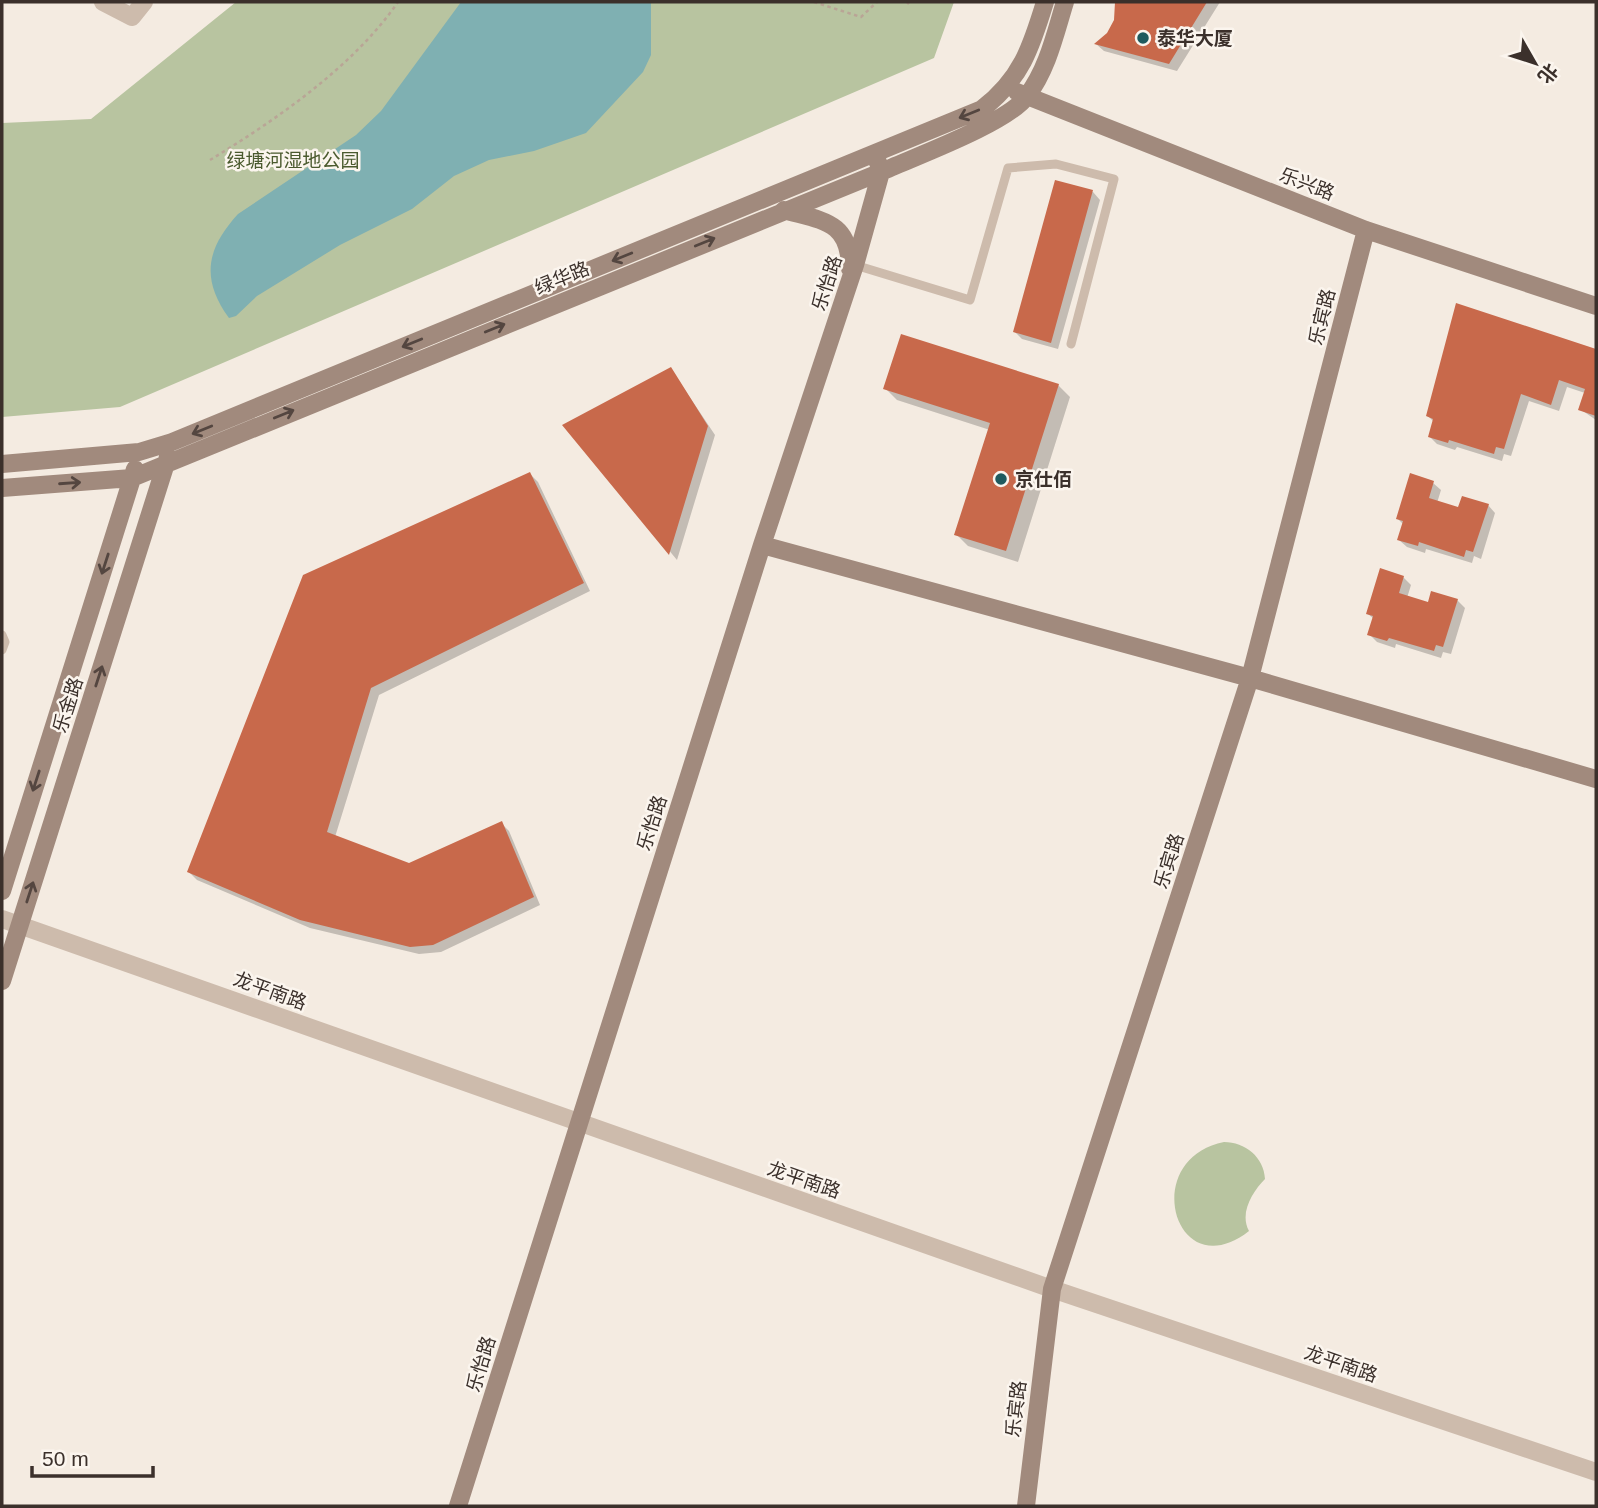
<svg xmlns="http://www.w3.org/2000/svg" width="1598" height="1508" font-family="Arial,'Noto Sans SC',sans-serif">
	<rect width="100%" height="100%" fill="#f4ebe1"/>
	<path fill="#b8c4a0" d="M236,2H954L934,58L120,407L2,417V123L91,119Z
		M1224,1142C1245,1142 1264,1157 1265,1179C1253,1191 1239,1213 1249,1231C1175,1289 1138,1159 1224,1142Z"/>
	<path fill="#7fb0b2" d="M461,2H651V55L643,72L586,133L534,151L489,160L454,176L412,209L340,245L257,296L236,316L229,318C200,278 207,248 238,214L356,135L381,111Z"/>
	<path fill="#0003" d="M1115,2H1220L1177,71L1104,51L1096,44L1109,34L1116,21Z
		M1057,182L1093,192L1100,200L1058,349L1022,339L1015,332Z
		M1458,305L1596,351V420L1580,409L1585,393L1567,387L1559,411L1529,401L1511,456L1504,454L1502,461L1457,447L1455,450L1437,444L1430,437L1434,422L1428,416Z
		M671,369L715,435L677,560L565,425Z
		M1058,385L1070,397L1018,562L968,546L956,534L990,430L897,400L885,388Z
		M530,474L538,482L590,591L379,695L335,837L409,865L501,823L509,831L540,905L441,952L419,954L310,928L197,880L189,872Z
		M1433,483L1441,490L1437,503L1459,509L1488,505L1495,513L1481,559L1474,556L1472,563L1426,549L1425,553L1407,547L1399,540L1404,525L1398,519Z
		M1403,577L1411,585L1407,598L1429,604L1457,600L1465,608L1451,654L1443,652L1441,658L1396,644L1395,648L1377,642L1369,634L1374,619L1368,614Z"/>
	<path fill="#c8694b" d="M1115,2H1207L1169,64L1094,44L1107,33L1114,20Z
		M1055,180L1093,190L1051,343L1013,332Z
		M1456,303L1596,349V416L1578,410L1585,389L1559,380L1551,405L1521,394L1504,449L1496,447L1494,454L1449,440L1448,443L1428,437L1433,419L1426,416Z
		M901,334L1059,384L1006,551L954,535L990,423L883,389Z
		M671,367L708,426L669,555L562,425Z
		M530,472L584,583L371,688L327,832L409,863L502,821L534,897L433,945L410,947L300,920L187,872L303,575Z
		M1410,473L1434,481L1429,498L1458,507L1462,496L1489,504L1473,552L1466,550L1464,557L1419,542L1418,546L1397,540L1403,521L1396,519Z
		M1380,568L1404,576L1399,593L1428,602L1431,591L1458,599L1443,647L1436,645L1434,651L1389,638L1387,641L1367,635L1373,616L1366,614Z"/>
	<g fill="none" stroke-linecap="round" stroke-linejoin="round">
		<path stroke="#b9a596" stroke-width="2.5" stroke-dasharray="3.5 3.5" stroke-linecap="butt" d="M814,2L861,17L877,2
			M907,2L909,4
			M210,160C276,120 354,66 398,2"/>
		<path stroke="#cdbbac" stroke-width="9" d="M855,265L970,300L1008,168L1056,164L1114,179L1071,344
			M2,635L5,642L2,650"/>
		<path stroke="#cdbbac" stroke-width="18" d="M103,2L132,17L144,2
			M2,919L1052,1289L1596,1472"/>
		<path stroke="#a18a7d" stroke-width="18" d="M1017,92L1366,230L1596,306
			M784,210C823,221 850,221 850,269
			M2,464L139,452L172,442L982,109C1021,79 1031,48 1045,2
			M2,488L132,478L881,172C914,157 1008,123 1027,96C1048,68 1055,34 1065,2
			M762,545L1250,678L1596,779
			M2,891L135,469
			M2,981L168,457
			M458,1506L762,545L855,265L881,172L875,153
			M1026,1506L1052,1289L1250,678L1366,230"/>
	</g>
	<defs><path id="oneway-shaft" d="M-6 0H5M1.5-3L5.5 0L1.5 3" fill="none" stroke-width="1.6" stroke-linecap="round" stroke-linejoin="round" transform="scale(1.75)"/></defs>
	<g stroke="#544640">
		<use href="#oneway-shaft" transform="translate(969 114) rotate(158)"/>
		<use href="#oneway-shaft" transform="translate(705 242) rotate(-22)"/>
		<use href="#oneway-shaft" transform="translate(622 257) rotate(158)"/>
		<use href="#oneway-shaft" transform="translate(495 328) rotate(-22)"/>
		<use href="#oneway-shaft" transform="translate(412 343) rotate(158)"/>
		<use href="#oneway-shaft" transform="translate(284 414) rotate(-22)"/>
		<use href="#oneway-shaft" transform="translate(202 430) rotate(158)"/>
		<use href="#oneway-shaft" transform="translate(70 483) rotate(-4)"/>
		<use href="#oneway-shaft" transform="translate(105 564) rotate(108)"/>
		<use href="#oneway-shaft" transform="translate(99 676) rotate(-72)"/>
		<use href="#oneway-shaft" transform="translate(36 781) rotate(108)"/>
		<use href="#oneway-shaft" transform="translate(30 892) rotate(-72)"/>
	</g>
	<g fill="#1f5a5e" stroke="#fbf5ee" stroke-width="2.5">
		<circle cx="1143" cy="38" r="7"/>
		<circle cx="1001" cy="479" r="7"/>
	</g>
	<g text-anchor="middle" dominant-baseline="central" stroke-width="5" stroke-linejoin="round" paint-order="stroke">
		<g font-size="19" font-weight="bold" fill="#3b302b" stroke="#fbf5ee" text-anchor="start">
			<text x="1157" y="38">泰华大厦</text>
			<text x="1015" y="479">京仕佰</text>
		</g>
		<g font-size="19" fill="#4a5a2e" stroke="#fbf5ee">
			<text x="293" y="160">绿塘河湿地公园</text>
		</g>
		<g font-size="19" fill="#3b302b" stroke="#fbf5ee">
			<text transform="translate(1307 184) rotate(21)">乐兴路</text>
			<text transform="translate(562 278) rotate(-22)">绿华路</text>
			<text transform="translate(827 283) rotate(-72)">乐怡路</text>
			<text transform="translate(1322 317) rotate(-76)">乐宾路</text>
			<text transform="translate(68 705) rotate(-72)">乐金路</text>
			<text transform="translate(652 823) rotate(-72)">乐怡路</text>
			<text transform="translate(1169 861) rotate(-72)">乐宾路</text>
			<text transform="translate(270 991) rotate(20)">龙平南路</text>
			<text transform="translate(804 1180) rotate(19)">龙平南路</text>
			<text transform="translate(481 1364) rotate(-73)">乐怡路</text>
			<text transform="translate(1341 1364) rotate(19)">龙平南路</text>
			<text transform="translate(1016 1409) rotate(-83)">乐宾路</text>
		</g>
	</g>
	<rect width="1598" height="1508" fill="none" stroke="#3b302b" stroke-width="7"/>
	<g transform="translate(1535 63) rotate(129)" stroke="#fbf5ee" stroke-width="5" paint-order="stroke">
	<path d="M0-5L12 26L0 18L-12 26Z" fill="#3b302b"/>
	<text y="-10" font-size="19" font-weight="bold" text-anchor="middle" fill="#3b302b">北</text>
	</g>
	<path d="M32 1466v10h121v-10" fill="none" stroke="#3b302b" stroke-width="3.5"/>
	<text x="42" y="1466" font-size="21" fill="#3b302b" stroke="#fbf5ee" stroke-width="5" paint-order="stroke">50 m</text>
</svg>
